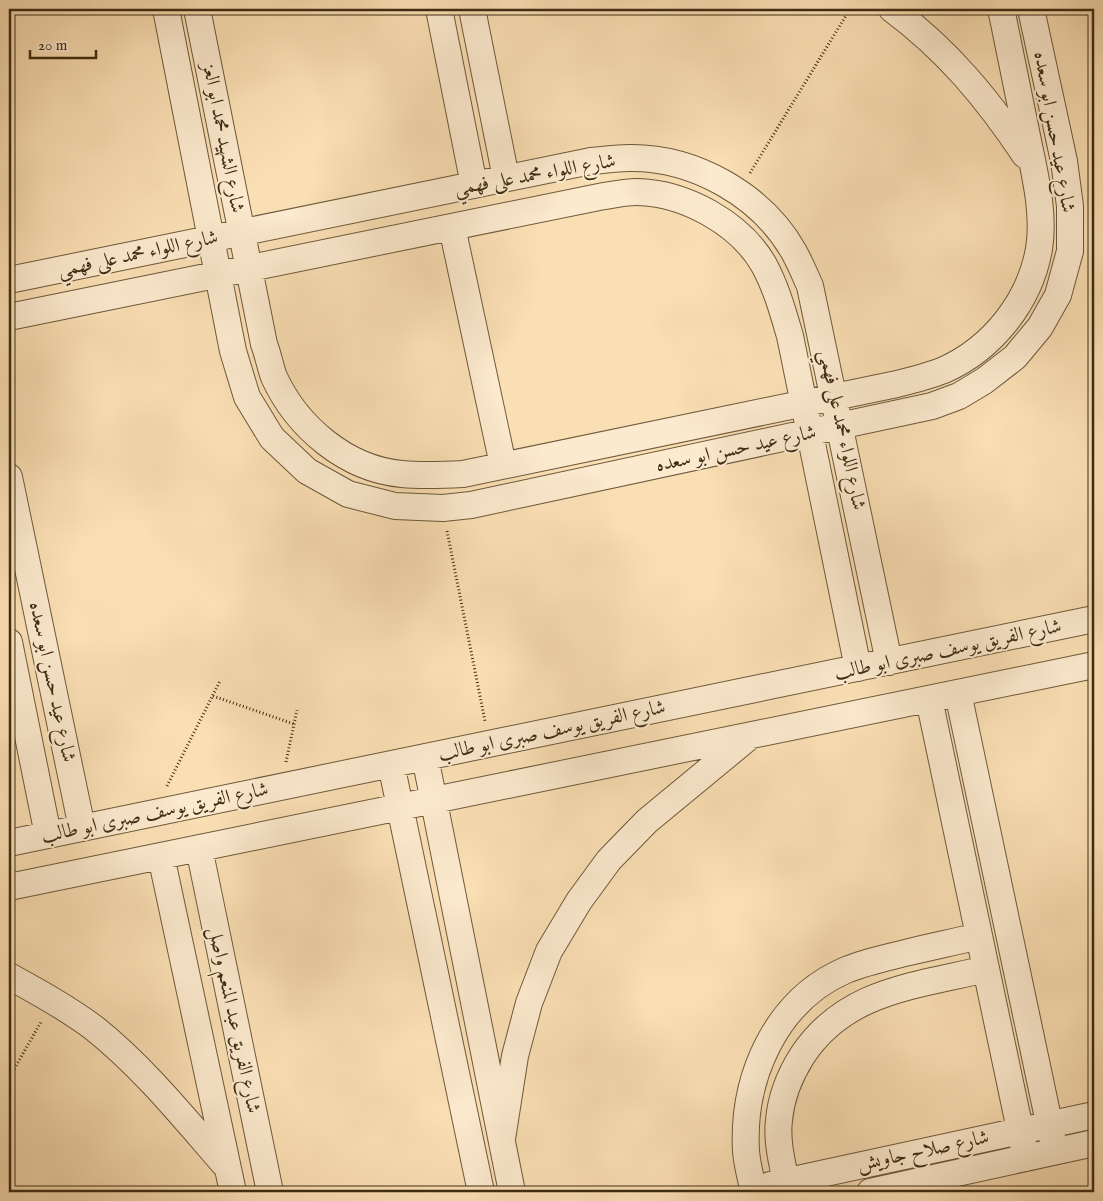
<svg xmlns="http://www.w3.org/2000/svg" width="1103" height="1201" font-family="'IM FELL English',Amiri,serif">
	<rect width="100%" height="100%" fill="#fbdfb4"/>
	<filter id="stains"><feTurbulence type="fractalNoise" baseFrequency=".004" numOctaves="4"/><feColorMatrix values="0 0 0 0 .2 0 0 0 0 .09 0 0 0 0 .02 0 0 0 .5 -.17"/></filter>
	<radialGradient id="worn" r=".72"><stop offset=".6" stop-color="#630" stop-opacity="0"/><stop offset="1" stop-color="#630" stop-opacity=".3"/></radialGradient>
	<g fill="none" stroke-linecap="round" stroke-linejoin="round">
		<defs>
			<path id="street" d="M166,9L233,351L247,397L272,438L307,471L348,494L395,506L443,508L471,505L932,406L959,396L984,381L1015,357L1040,327L1058,295L1070,251V206L1064,161L1031,9
				M197,9L264,344C268,354 270,366 274,377C297,427 346,469 402,474C422,476 443,475 463,474L897,384C913,380 929,376 944,370C993,348 1030,301 1039,249C1045,212 1034,171 1027,136C1018,93 1010,51 1001,9
				M439,9L474,185
				M472,9L506,178
				M892,9C947,50 987,98 1025,155
				M452,227L503,465
				M9,280L591,161C604,160 616,158 629,158C694,157 762,195 794,252C800,263 805,275 810,286L889,662
				M9,317L599,197C611,195 624,192 637,192C685,193 740,223 764,265C776,287 783,312 790,336L858,668
				M9,477L82,828
				M9,642L48,835
				M958,693L1055,1151
				M929,699L1026,1158
				M425,757L512,1192
				M391,764L481,1192
				M9,843L1094,619
				M199,848L270,1192
				M161,856L233,1192
				M9,887L1094,665
				M9,976C38,992 67,1008 94,1028C144,1068 184,1118 226,1166
				M502,1139L515,1056L529,1003L549,951L579,901L609,860L647,821L750,736
				M770,1185L1094,1115
				M754,1192C751,1179 747,1165 746,1151C742,1077 776,1000 846,970C865,962 885,958 905,953C930,947 954,942 979,936
				M788,1192C784,1169 776,1144 779,1120C781,1098 790,1075 802,1056C845,990 916,986 986,969
				M870,1192L1094,1143"/>
		</defs>
		<use href="#street" stroke="#6d593b" stroke-width="28"/>
		<path stroke="#3e2c13" stroke-width="3" stroke-dasharray="1 2.5" stroke-linecap="butt" d="M750,173L850,9
			M447,531L485,721
			M213,696L294,724
			M286,762L297,710
			M167,786L220,681
			M9,1078L41,1022"/>
		<use href="#street" stroke="#fceace" stroke-width="26"/>
	</g>
	<g text-anchor="middle" dominant-baseline="central" stroke-width="4" stroke-linejoin="round" paint-order="stroke">
		<g font-size="20" fill="#3e2c13" stroke="#fceace">
			<text transform="translate(1054 132) rotate(80)">شارع عيد حسن ابو سعده</text>
			<text transform="translate(223 138) rotate(79)">شارع الشهيد محمد ابو العز</text>
			<text transform="translate(535 175) rotate(-10)">شارع اللواء محمد على فهمي</text>
			<text transform="translate(138 254) rotate(-12)">شارع اللواء محمد على فهمي</text>
			<text transform="translate(842 430) rotate(78)">شارع اللواء محمد على فهمي</text>
			<text transform="translate(736 449) rotate(-12)">شارع عيد حسن ابو سعده</text>
			<text transform="translate(948 650) rotate(-12)">شارع الفريق يوسف صبرى ابو طالب</text>
			<text transform="translate(52 682) rotate(78)">شارع عيد حسن ابو سعده</text>
			<text transform="translate(552 731) rotate(-12)">شارع الفريق يوسف صبرى ابو طالب</text>
			<text transform="translate(155 813) rotate(-12)">شارع الفريق يوسف صبرى ابو طالب</text>
			<text transform="translate(234 1020) rotate(78)">شارع الفريق عبد المنعم واصل</text>
			<text transform="translate(923 1151) rotate(-12)">شارع صلاح جاويش</text>
		</g>
	</g>
	<rect width="1103" height="1201" fill="none" stroke="#fbdfb4" stroke-width="30"/>
	<rect x="10" y="10" width="1083" height="1181" fill="none" stroke="#3e2c13" stroke-width="2.5"/>
	<rect x="15" y="15" width="1073" height="1171" fill="none" stroke="#3e2c13"/>
	<path d="M30 50v8h66v-8" fill="none" stroke="#3e2c13" stroke-width="2.5"/>
	<text x="38" y="50" font-size="15" fill="#3e2c13" stroke="#fceace" stroke-width="4" paint-order="stroke">20 m</text>
	<rect width="100%" height="100%" filter="url(#stains)"/>
	<rect width="100%" height="100%" fill="url(#worn)"/>
</svg>
